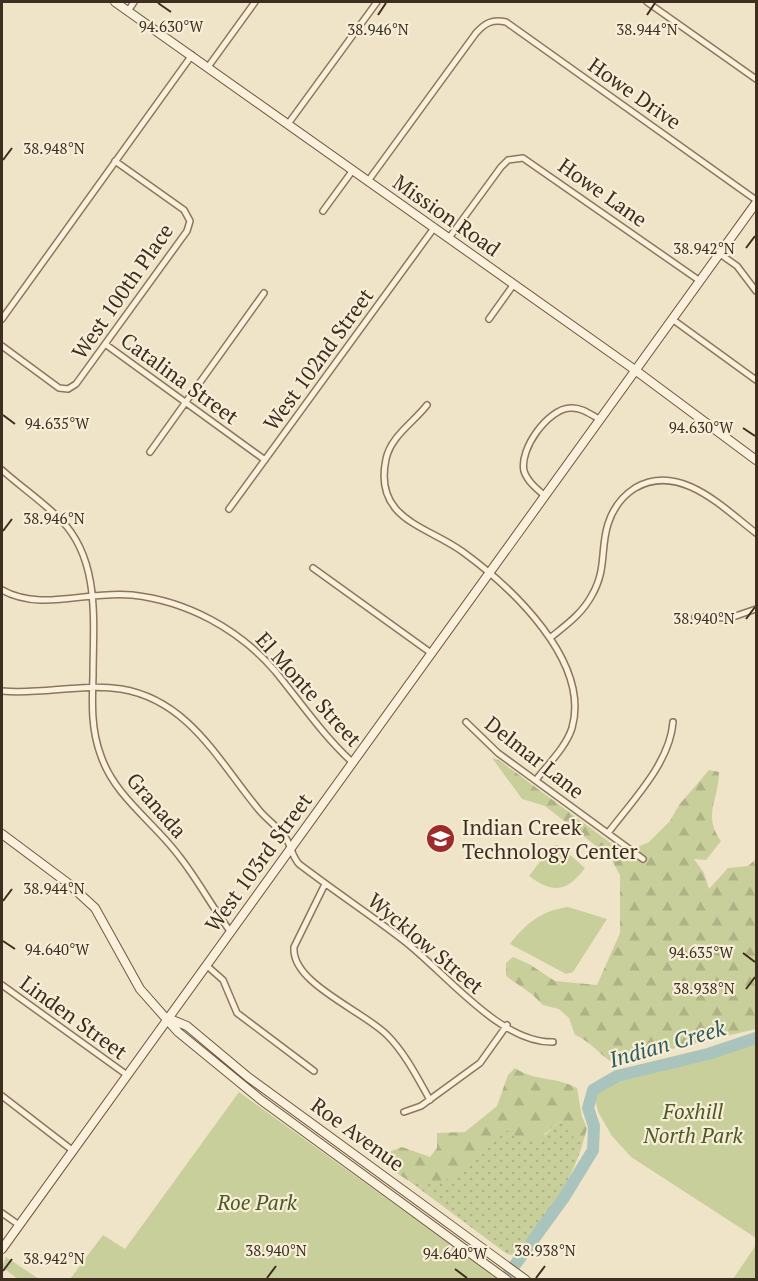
<svg xmlns="http://www.w3.org/2000/svg" width="758" height="1281" font-family="'PT Serif',serif">
	<defs>
		<pattern id="grass-dots" width="8" height="8" patternUnits="userSpaceOnUse" patternTransform="scale(1.5)"><rect width="8" height="8" fill="#c9cf9b"/><path d="M2 2h.1M6 6h.1" fill="none" stroke="#aeb285" stroke-width="1.8" stroke-linecap="round"/></pattern>
		<pattern id="forest-firs" width="22" height="20" patternUnits="userSpaceOnUse" patternTransform="scale(1.5)"><rect width="22" height="20" fill="#c9cf9b"/><path d="M5 1l3.5 6h-7zM16 11l3.5 6h-7z" fill="#aeb285"/></pattern>
	</defs>
	<rect width="100%" height="100%" fill="#f0e4c8"/>
	<path fill="url(#grass-dots)" d="M560,1121L574,1137L584,1139C573,1181 542,1224 512,1255L507,1254L409,1181C437,1190 464,1171 484,1152C492,1144 500,1130 512,1129C522,1129 535,1133 545,1135Z"/>
	<path fill="url(#forest-firs)" d="M492,758L499,760L624,853L649,842L670,821L679,805L709,770L719,772C719,800 702,815 721,841L706,860L694,859L704,873L709,889L728,868L748,866L756,859V1029L613,1063C599,1054 590,1041 575,1035L569,1018L559,1009L543,1005L533,995L506,976V963L513,957L529,964L555,981L597,985L620,933V875L610,857L545,806L522,799Z
		M515,1068C536,1082 555,1076 577,1088L582,1117L587,1128L584,1139L574,1138L560,1121C547,1132 537,1144 519,1141L511,1129C499,1135 493,1144 483,1153C466,1170 437,1192 412,1182C401,1178 391,1167 381,1160L389,1152L402,1147L430,1157L437,1148V1133L465,1132L497,1106L508,1075Z"/>
	<path fill="#c9cf9b" d="M559,845L585,868C567,892 553,894 529,876L552,846Z
		M568,907L607,919L573,972L566,974L510,944C526,923 541,911 568,907Z
		M756,1038V1238L631,1157L612,1136L598,1112L593,1090L617,1076L708,1054Z
		M239,1092L480,1266L496,1279H70L103,1235L125,1249Z
		M756,1245V1279H733Z
		M6,1257L39,1279H18L2,1267Z"/>
	<g fill="none" stroke-linecap="round" stroke-linejoin="round">
		<path stroke="#a9c4bc" stroke-width="12" d="M504,1280L563,1199L593,1150L594,1126L588,1108L593,1090L617,1076L708,1054L756,1038"/>
		<defs>
			<path id="minor" d="M647,2L756,79
				M128,11L134,2
				M208,67L255,2
				M288,124L377,2
				M368,181L476,33C485,23 492,19 506,22L756,200
				M323,211L353,170
				M449,238L501,167L508,160L523,158L700,281
				M720,254L737,266L756,291
				M2,319L192,55
				M489,319L514,284
				M672,319L756,380
				M105,344L265,460
				M2,346L59,388L68,389L76,384L187,231L190,221L184,210L115,161
				M427,405C413,423 391,436 386,459C373,520 428,526 463,552C511,587 591,661 572,728C566,747 548,764 536,780
				M150,452L264,293
				M2,470C21,487 43,502 61,520C101,561 93,623 93,676C92,703 91,730 101,756C115,797 154,822 179,856C198,880 212,907 230,931
				M545,496C537,489 527,481 524,471C519,449 548,409 570,408C581,407 590,414 599,419
				M229,509L434,228
				M313,568L431,653
				M2,590C41,612 89,590 132,595C187,601 239,629 275,671C301,703 322,734 352,762
				M695,617L730,618L756,609
				M550,638C566,625 582,614 592,595C607,569 600,549 608,524C613,508 621,497 635,488C680,462 723,508 756,533
				M2,691C41,695 82,683 121,689C189,700 219,762 259,810C267,820 281,829 287,840C292,849 292,856 299,864C333,890 369,914 403,940C444,971 499,1043 553,1042
				M466,722L498,753L643,859
				M608,833C632,801 670,763 673,722
				M325,884L294,947C291,983 362,1010 387,1035C405,1053 417,1077 430,1100
				M206,965L223,980L237,1013L314,1071
				M2,985L127,1075
				M2,1096L72,1150
				M404,1112L421,1106L480,1063L507,1025
				M2,1213L19,1225"/>
			<path id="secondary" d="M115,2L635,370L756,460
				M2,834L69,884L95,908L140,989L178,1032L261,1100L507,1280
				M170,1019L187,1026L248,1077L526,1280
				M2,1249L756,203"/>
		</defs>
		<use href="#minor" stroke="#8d765c" stroke-width="8"/>
		<use href="#secondary" stroke="#6f573f" stroke-width="10"/>
		<use href="#minor" stroke="#faf1dc" stroke-width="5"/>
		<use href="#secondary" stroke="#faf1dc" stroke-width="8"/>
	</g>
	<path fill="none" stroke="#3d2e20" stroke-width="2" d="M158,3L171,12M378,15L386,3M647,15L655,3M3,160L12,148M746,248L755,236M3,415L15,424M743,428L755,436M3,531L12,519M746,619L755,607M3,901L12,889M3,941L15,949M743,953L755,962M746,989L755,977M455,1269L467,1278M3,1271L12,1259M267,1278L276,1266M536,1278L545,1266"/>
	<defs>
		<symbol id="school-disc" viewBox="-11 -11 22 22"><circle r="9.5" fill="#9e2a2b" stroke="#f7eed8"/><path d="M0-5L7-2L0 1L-7-2ZM-4 1L0 2.5L4 1V4Q0 6-4 4Z" fill="#fff"/></symbol>
	</defs>
	<g fill-rule="evenodd">
		<use href="#school-disc" x="424" y="822" width="33" height="33"/>
	</g>
	<g text-anchor="middle" dominant-baseline="central" stroke-width="4.5" stroke-linejoin="round" paint-order="stroke">
		<g font-size="21" fill="#3d2e20" stroke="#f7eed8">
			<text transform="translate(635 93) rotate(35)">Howe Drive</text>
			<text transform="translate(603 192) rotate(35)">Howe Lane</text>
			<text transform="translate(447 215) rotate(35)">Mission Road</text>
			<text transform="translate(122 291) rotate(-55)">West 100th Place</text>
			<text transform="translate(318 359) rotate(-54)">West 102nd Street</text>
			<text transform="translate(180 378) rotate(36)">Catalina Street</text>
			<text transform="translate(309 689) rotate(48)">El Monte Street</text>
			<text transform="translate(535 757) rotate(38)">Delmar Lane</text>
			<text transform="translate(157 805) rotate(49)">Granada</text>
			<text transform="translate(258 862) rotate(-54)">West 103rd Street</text>
			<text transform="translate(426 943) rotate(40)">Wycklow Street</text>
			<text transform="translate(74 1017) rotate(36)">Linden Street</text>
			<text transform="translate(358 1134) rotate(36)">Roe Avenue</text>
		</g>
		<g font-size="21" fill="#3d2e20" stroke="#f7eed8" text-anchor="start">
			<text x="462" y="827">Indian Creek<tspan x="462" dy="24">Technology Center</tspan></text>
		</g>
		<g font-size="21" font-style="italic" fill="#4d5a26" stroke="#f7eed8">
			<text x="693" y="1111">Foxhill<tspan x="693" dy="24">North Park</tspan></text>
			<text x="257" y="1202">Roe Park</text>
		</g>
		<g font-size="22" font-style="italic" fill="#2f5d5a" stroke="#f7eed8">
			<text transform="translate(667 1043) rotate(-16)">Indian Creek</text>
		</g>
	</g>
	<g font-size="15" text-anchor="middle" fill="#3d2e20" stroke="#f7eed8" stroke-width="4.5" stroke-linejoin="round" paint-order="stroke">
		<text x="171" y="32">94.630°W</text>
		<text x="378" y="35">38.946°N</text>
		<text x="647" y="35">38.944°N</text>
		<text x="54" y="154">38.948°N</text>
		<text x="704" y="254">38.942°N</text>
		<text x="57" y="429">94.635°W</text>
		<text x="701" y="433">94.630°W</text>
		<text x="54" y="524">38.946°N</text>
		<text x="704" y="624">38.940°N</text>
		<text x="54" y="894">38.944°N</text>
		<text x="57" y="955">94.640°W</text>
		<text x="701" y="958">94.635°W</text>
		<text x="704" y="994">38.938°N</text>
		<text x="276" y="1256">38.940°N</text>
		<text x="545" y="1256">38.938°N</text>
		<text x="455" y="1259">94.640°W</text>
		<text x="54" y="1264">38.942°N</text>
	</g>
	<rect width="758" height="1281" fill="none" stroke="#3d2e20" stroke-width="6"/>
</svg>
